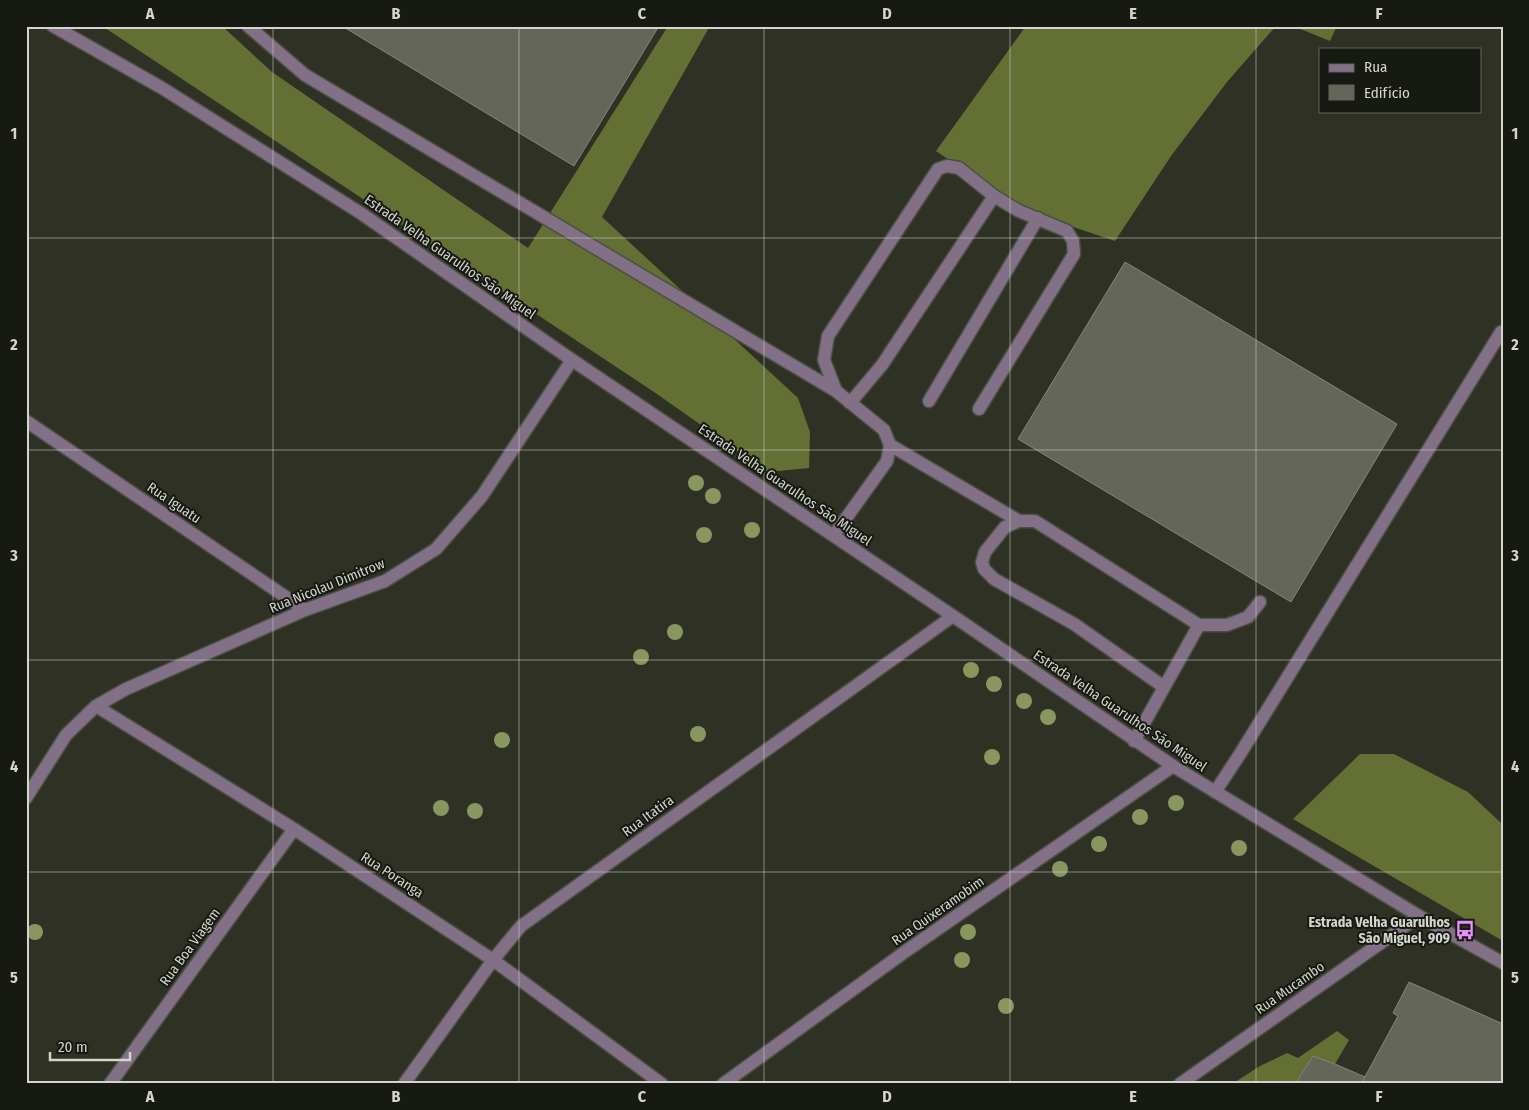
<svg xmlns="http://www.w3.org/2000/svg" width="1529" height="1110" font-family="'Fira Sans Condensed',sans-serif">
	<rect width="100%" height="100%" fill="#2e3124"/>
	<path fill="#636f33" d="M102,26H222L272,72L528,248L668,26H710L602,217L798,398L810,432L809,468L768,472L654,392Z
		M1026,26H1276L1227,82L1171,156L1115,241L1020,209L936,151Z
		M1293,26H1337L1330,41Z
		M1360,754H1394L1468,792L1500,822L1503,823V941L1293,819Z
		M1337,1031L1349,1040L1335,1064L1313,1056L1296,1083L1297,1084H1232L1260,1066L1287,1053L1298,1058Z"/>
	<path fill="#636658" stroke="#848778" d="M342,26H659L574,166Z
		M1125,262L1397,424L1291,602L1018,439Z
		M1409,982L1503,1024V1084H1361L1398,1016L1393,1013Z
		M1313,1056L1335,1064L1365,1077L1361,1084L1296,1083Z"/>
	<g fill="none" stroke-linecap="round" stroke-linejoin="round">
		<defs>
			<path id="minor" d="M53,26L162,88L362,214L572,360L953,616L1173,766L1419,916L1503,963
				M248,26L305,75L836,391L884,430L890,445L887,461L834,535
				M836,391L824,360L828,336L938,169L947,166L959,168L994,196L1019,211L1067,231L1073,241L1074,254L979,409
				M929,401L1038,218
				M850,403L882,365L994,196
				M26,421L305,610
				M890,445L1019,521
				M1164,687L1074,624L994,579L984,569L982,562L985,552L1005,527L1019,521H1035L1199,625H1227L1248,617L1260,602
				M96,706L294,829L493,960L662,1084
				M1134,741L1199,625
				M1215,792L1240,754L1501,332L1503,333
				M26,798L66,735L96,706L126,689L305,610L385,581L436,549L482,496L572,360
				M110,1084L294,829
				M404,1084L493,960L521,926L953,616
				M723,1084L906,951L1173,766
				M1180,1084L1419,916"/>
		</defs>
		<use href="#minor" stroke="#4c4f43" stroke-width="15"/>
		<use href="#minor" stroke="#827086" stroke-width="12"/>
	</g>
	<g fill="#8a965f">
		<circle cx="696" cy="483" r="8"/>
		<circle cx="713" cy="496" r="8"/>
		<circle cx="752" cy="530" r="8"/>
		<circle cx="704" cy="535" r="8"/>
		<circle cx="675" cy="632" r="8"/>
		<circle cx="641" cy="657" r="8"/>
		<circle cx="971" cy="670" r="8"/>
		<circle cx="994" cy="684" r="8"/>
		<circle cx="1024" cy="701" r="8"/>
		<circle cx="1048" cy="717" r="8"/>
		<circle cx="698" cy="734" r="8"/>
		<circle cx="502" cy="740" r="8"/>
		<circle cx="992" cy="757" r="8"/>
		<circle cx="1176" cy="803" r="8"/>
		<circle cx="441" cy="808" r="8"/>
		<circle cx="475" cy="811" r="8"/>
		<circle cx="1140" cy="817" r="8"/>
		<circle cx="1099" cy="844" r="8"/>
		<circle cx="1239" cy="848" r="8"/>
		<circle cx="1060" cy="869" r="8"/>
		<circle cx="35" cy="932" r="8"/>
		<circle cx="968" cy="932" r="8"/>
		<circle cx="962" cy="960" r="8"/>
		<circle cx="1006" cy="1006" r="8"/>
	</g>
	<path fill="none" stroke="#d4d6ce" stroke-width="1" stroke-opacity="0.55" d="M273,26V1084M519,26V1084M764,26V1084M1010,26V1084M1256,26V1084M26,238H1503M26,450H1503M26,660H1503M26,872H1503"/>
	<defs>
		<symbol id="bus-bare" viewBox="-9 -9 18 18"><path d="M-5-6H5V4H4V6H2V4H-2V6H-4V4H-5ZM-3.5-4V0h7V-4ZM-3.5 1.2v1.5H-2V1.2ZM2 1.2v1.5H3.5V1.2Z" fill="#ea8dfd" stroke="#171913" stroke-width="2.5" paint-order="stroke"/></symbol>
	</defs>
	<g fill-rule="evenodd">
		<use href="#bus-bare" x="1451" y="916" width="28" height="28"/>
	</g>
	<g text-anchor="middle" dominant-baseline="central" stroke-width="4" stroke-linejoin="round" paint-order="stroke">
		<g font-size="14" fill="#d4d6ce" stroke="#171913">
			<text transform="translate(450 257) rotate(35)">Estrada Velha Guarulhos São Miguel</text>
			<text transform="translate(785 485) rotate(34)">Estrada Velha Guarulhos São Miguel</text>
			<text transform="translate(174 503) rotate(34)">Rua Iguatu</text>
			<text transform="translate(327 586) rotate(-22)">Rua Nicolau Dimitrow</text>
			<text transform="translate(1120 711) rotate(34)">Estrada Velha Guarulhos São Miguel</text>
			<text transform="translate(648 816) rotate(-36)">Rua Itatira</text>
			<text transform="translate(392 875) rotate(33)">Rua Poranga</text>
			<text transform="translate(938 911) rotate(-35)">Rua Quixeramobim</text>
			<text transform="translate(190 947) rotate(-54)">Rua Boa Viagem</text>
			<text transform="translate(1290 988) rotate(-35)">Rua Mucambo</text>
		</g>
		<g font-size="14" font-weight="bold" fill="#d4d6ce" stroke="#171913" text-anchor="end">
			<text x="1450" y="922">Estrada Velha Guarulhos<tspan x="1450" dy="16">São Miguel, 909</tspan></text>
		</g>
	</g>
	<rect width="1529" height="1110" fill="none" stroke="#171913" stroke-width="55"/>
	<rect x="1319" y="48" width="162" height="65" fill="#171913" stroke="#63655e"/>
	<rect x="1329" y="64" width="25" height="8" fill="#827086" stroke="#63655e"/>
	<text x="1364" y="72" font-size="15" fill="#d4d6ce">Rua</text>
	<rect x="1329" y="85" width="25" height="15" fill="#636658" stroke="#63655e"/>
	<text x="1364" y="98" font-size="15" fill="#d4d6ce">Edifício</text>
	<path d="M50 1052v8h80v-8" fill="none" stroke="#d4d6ce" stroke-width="2.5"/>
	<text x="58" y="1052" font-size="15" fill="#d4d6ce" stroke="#171913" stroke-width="4" paint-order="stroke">20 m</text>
	<rect x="28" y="28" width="1474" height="1054" fill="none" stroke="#d4d6ce" stroke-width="2"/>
	<g font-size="16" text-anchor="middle" font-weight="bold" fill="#d4d6ce">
		<text x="150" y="19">A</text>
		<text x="396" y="19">B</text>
		<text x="642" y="19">C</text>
		<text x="887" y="19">D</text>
		<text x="1133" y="19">E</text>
		<text x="1379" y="19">F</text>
		<text x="14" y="139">1</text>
		<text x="1515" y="139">1</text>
		<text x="14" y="350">2</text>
		<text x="1515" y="350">2</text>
		<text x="14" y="561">3</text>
		<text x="1515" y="561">3</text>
		<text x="14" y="772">4</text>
		<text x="1515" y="772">4</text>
		<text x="14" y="983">5</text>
		<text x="1515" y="983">5</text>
		<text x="150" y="1102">A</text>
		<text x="396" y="1102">B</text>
		<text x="642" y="1102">C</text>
		<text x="887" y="1102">D</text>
		<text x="1133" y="1102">E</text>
		<text x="1379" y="1102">F</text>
	</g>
</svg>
